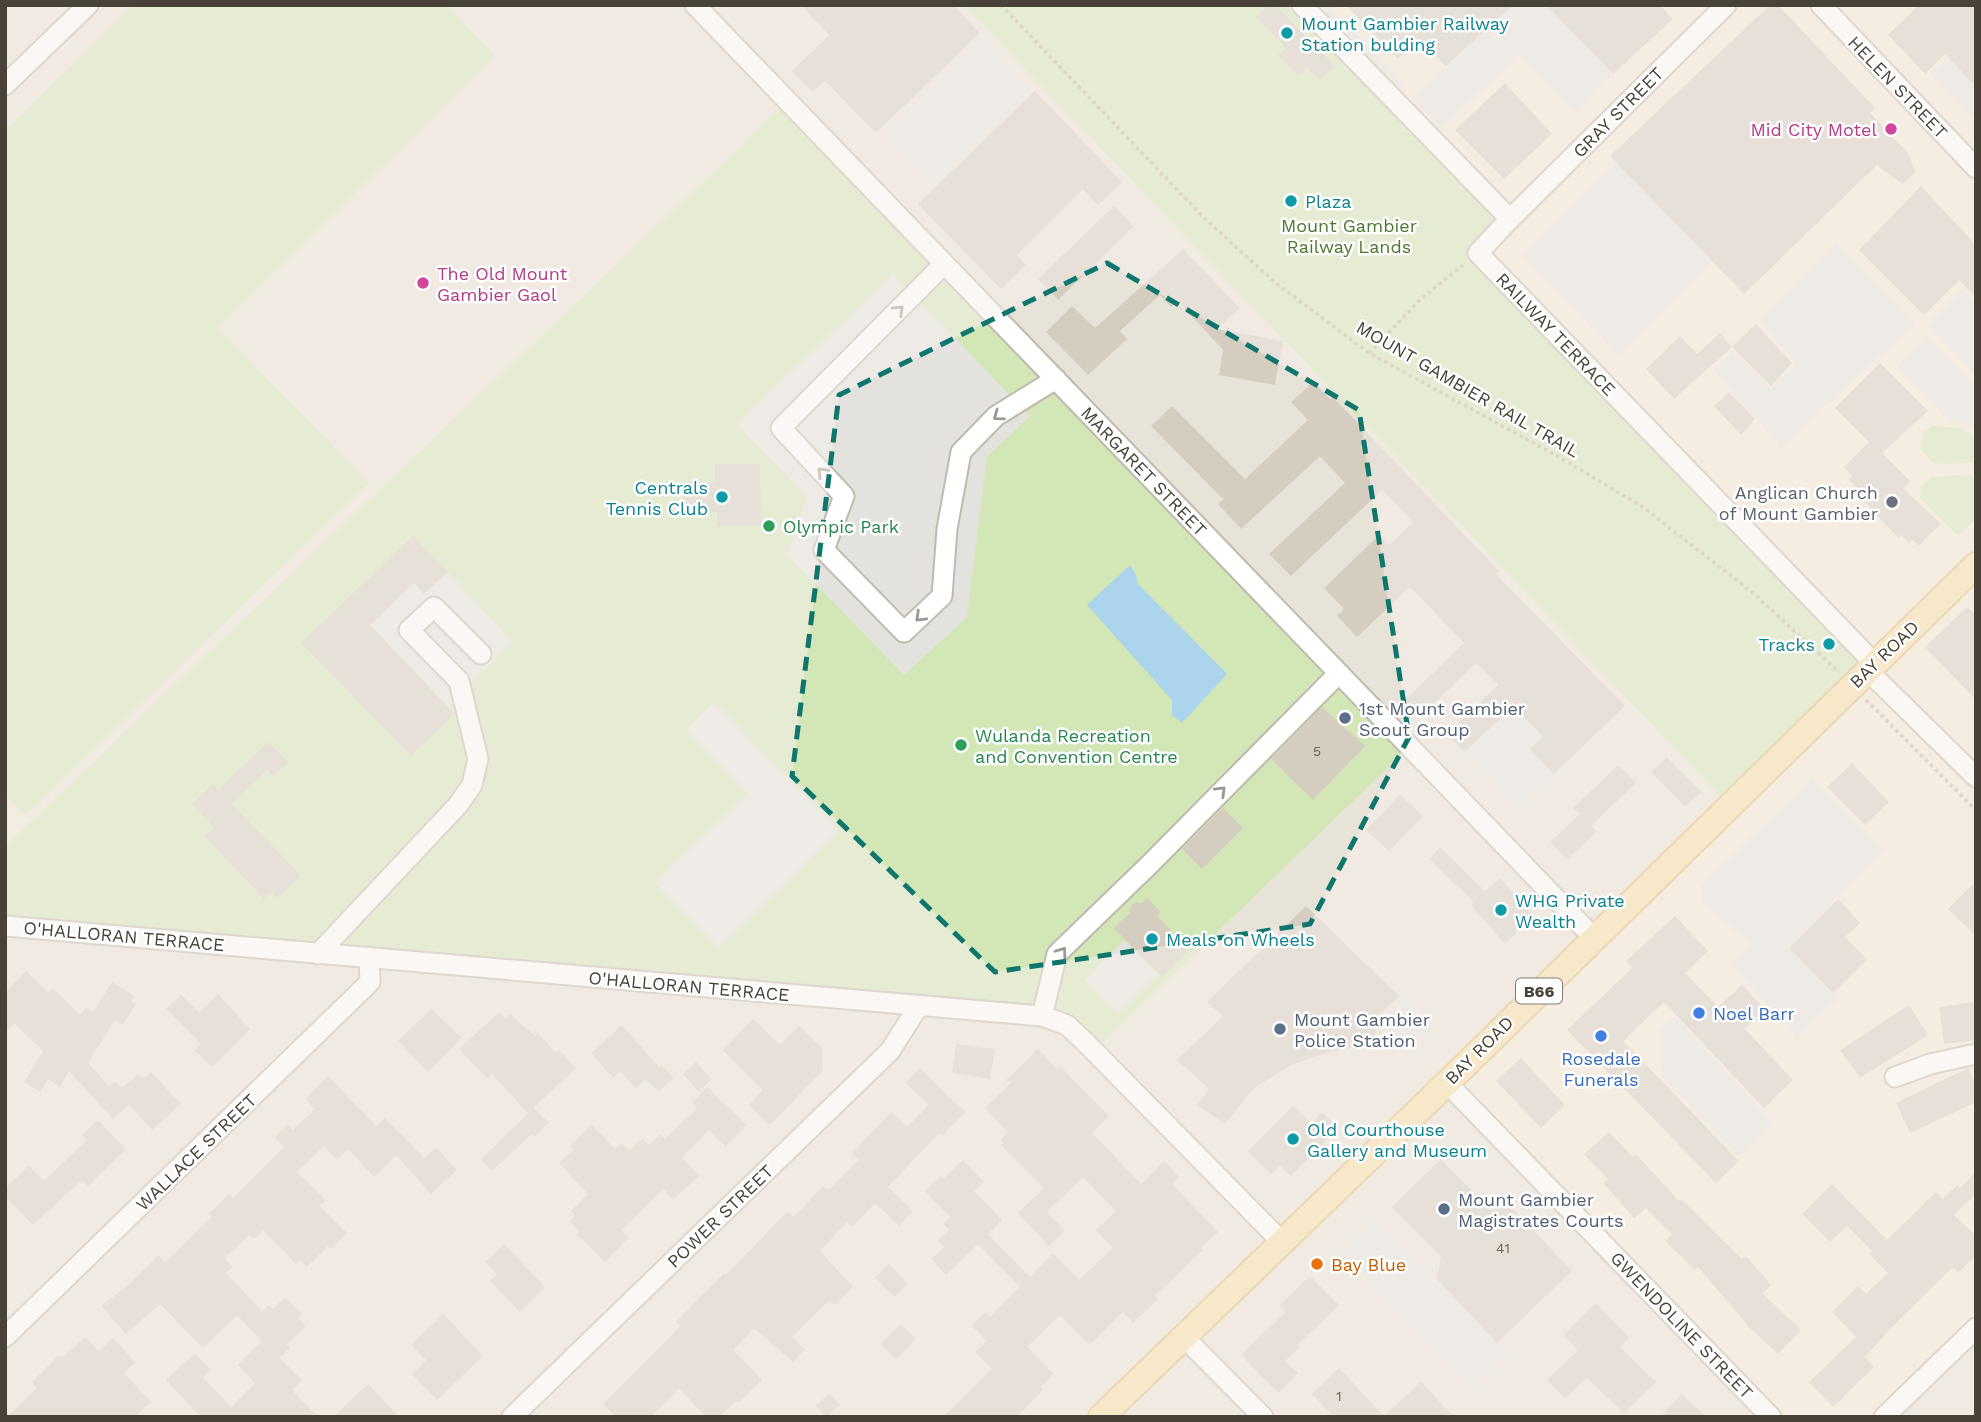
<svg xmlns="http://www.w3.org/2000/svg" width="1981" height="1422" font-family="'Work Sans',sans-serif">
	<rect width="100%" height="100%" fill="#f5f1eb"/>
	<path fill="#e8e3d9" d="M5,5H1976V1417H5Z"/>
	<path fill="#f5e8d8" d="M1287,5H1976V1327L1883,1417H1776L1447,1083L1874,663L1467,253L1501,218Z"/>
	<path fill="#ede6d6" d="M5,797L30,821L5,844Z"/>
	<path fill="#d2e6b6" d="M134,5H447L495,56L218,328L369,483L26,815L5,795V130Z
		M964,5H1287L1501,218L1468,254L1865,663L1723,799Z
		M786,100L1409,747L1094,1051L1067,1025L5,926V846L740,147Z
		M1932,426L1960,428L1976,436V462L1944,464L1932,463L1920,449L1923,432Z
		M1976,474V519L1958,536L1920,498L1921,486L1931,477Z"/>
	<path fill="#e4e2df" d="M1318,5H1328L1405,85L1400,89Z
		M1513,5H1546L1613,74L1575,114L1518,56L1441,129L1412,97Z
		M982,38L1030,91L933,184L885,135Z
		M1949,58L1976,79V120L1929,73Z
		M1616,162L1713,260L1618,355L1523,255Z
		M1837,243L1916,323L1781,447L1713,370L1732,351L1771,389L1796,363L1758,320Z
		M893,274L1030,416L987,457L967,617L904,675L787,555L807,497L737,424Z
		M1963,289L1976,302V374L1926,326Z
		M1926,336L1976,387V428L1946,418L1897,366Z
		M448,572L512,642L449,707L370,625L414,583L424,594Z
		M714,702L839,830L719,948L655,883L748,793L686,730Z
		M1513,706L1543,737L1531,749L1554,774L1518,808L1465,752Z
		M1812,778L1884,850L1787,947L1838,998L1797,1037L1730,964L1750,944L1702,901V885Z
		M1124,940L1158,974L1118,1013L1085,980Z
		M1406,996L1435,1027L1411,1048L1382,1017Z
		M1674,1016L1774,1123L1739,1157L1661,1075L1660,1029Z
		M1373,1219L1507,1353L1472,1387L1339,1254Z"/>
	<path fill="#abd4ed" d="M1130,565L1136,575L1138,584L1227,674L1182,723L1172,715V700L1087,605Z"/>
	<path fill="#d6cdc1" d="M801,5H953L980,33L876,133L825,81L813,92L792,71L829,35Z
		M1268,5H1275L1335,66L1320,80L1307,67L1298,76L1278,55L1286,48L1256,17Z
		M1346,5H1513L1446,66L1418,40L1398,59Z
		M1546,5H1660L1673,19L1613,74Z
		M1770,5H1778L1875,108L1870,113L1908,153L1916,172L1902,184L1877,165L1744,294L1610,156Z
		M1919,5H1976V87L1945,54L1925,74L1888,35Z
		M1505,83L1552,134L1504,179L1455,130Z
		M1035,91L1122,182L1098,205L1083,189L1017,255L1026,265L1001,289L918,204Z
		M1921,186L1976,245V297L1959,280L1924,315L1859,250Z
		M1114,206L1134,226L1058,300L1038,279Z
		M1183,249L1240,308L1217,329L1283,341L1275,385L1219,375L1223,350L1178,301L1171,307L1160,295L1120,331L1127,339L1088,375L1046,332L1072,306L1095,328Z
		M1756,324L1792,363L1771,386L1732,347Z
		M1720,333L1732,347L1674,399L1646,369L1680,336L1697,354Z
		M1880,363L1928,411L1882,453L1910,481L1903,488L1941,524L1918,546L1912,539L1909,543L1901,535L1899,538L1888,527L1861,498L1864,495L1848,479L1852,476L1844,467L1869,442L1835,408Z
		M1313,382L1330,399L1333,397L1499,571L1496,574L1625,706L1554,774L1530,749L1543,737L1513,706L1465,752L1447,734L1498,685L1476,663L1421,716L1405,700L1464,643L1410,587L1357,637L1337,616L1344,609L1324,588L1379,535L1389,545L1413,522L1382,490L1291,576L1269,554L1345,483L1320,456L1241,529L1218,504L1223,499L1151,426L1172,406L1245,479L1308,420L1291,402Z
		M1729,392L1755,419L1741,435L1714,406Z
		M715,464H760L761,526H717V512H683V482H715Z
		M413,536L448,572L424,594L414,583L370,625L454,714L411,756L301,643Z
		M1967,607L1976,615V700L1925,647Z
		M1322,707L1365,746L1313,800L1271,759Z
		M268,742L288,762L273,776L267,770L232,804L301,875L277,898L271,892L264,899L204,836L214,827L192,804L213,784L218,790Z
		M1667,757L1701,792L1685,807L1651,772Z
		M1852,763L1889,802L1865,825L1827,787Z
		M1618,765L1636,783L1591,826L1597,831L1567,860L1550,842L1580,814L1573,808Z
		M1400,795L1423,816L1389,851L1366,830Z
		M1223,808L1243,828L1202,869L1182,849Z
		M1440,847L1485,891L1500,878L1532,915L1514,931L1516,934L1505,944L1471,905L1474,902L1429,859Z
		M1976,881V936L1948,909Z
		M1147,898L1161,912L1157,916L1190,950L1162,977L1114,928L1130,913V907L1136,902L1142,903Z
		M1838,899L1860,923L1845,937L1867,959L1833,993L1789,948Z
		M1306,906L1399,996L1378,1016L1373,1044L1332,1051L1291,1065L1254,1088L1225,1124L1197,1105L1209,1089L1177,1060L1223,1016L1207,1002Z
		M1675,916L1708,951L1685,973L1718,1007L1742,985L1765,1009L1745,1029L1793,1080L1764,1108L1664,1002L1623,1041L1739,1161L1716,1183L1567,1030L1632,968L1626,961Z
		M26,971L48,993L53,988L80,1015L86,1007L93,1012L112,982L134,996L131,1001L136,1004L123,1025L115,1020L88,1063L109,1086L115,1081L122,1088L137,1075L145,1077L151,1072L181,1104L152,1130L129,1105L113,1119L69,1071L60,1087L48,1079L40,1092L24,1082L43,1051L14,1023L5,1032V992Z
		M218,994L250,1029L212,1067L194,1050L201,1044L166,1009L181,995L199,1012Z
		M1976,1002V1040L1944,1044L1939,1007Z
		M1909,1005L1928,1035L1860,1078L1840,1050Z
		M431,1009L462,1038L428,1072L398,1041Z
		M499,1012L506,1019L510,1014L535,1036L538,1033L556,1053L559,1050L576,1068L528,1113L492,1074L488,1079L459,1049Z
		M753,1019L780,1045L799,1026L822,1048L823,1070L770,1125L749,1105L763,1090L723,1050Z
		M622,1025L659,1067L662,1065L674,1078L658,1092L646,1079L636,1088L620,1071L613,1078L591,1053Z
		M956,1044L995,1049L990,1079L952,1073Z
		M1038,1049L1057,1069L1060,1066L1109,1116L1092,1133L1141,1184L1164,1161L1179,1177L1172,1184L1218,1232L1201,1248L1203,1250L1155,1296L1158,1299L1133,1323L1123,1312L1090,1345L1060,1315L1027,1347L1054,1374L1041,1387L1043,1390L1017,1417H944L992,1369L975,1352L987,1341L972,1326L985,1312L990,1317L1020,1287L978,1244L946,1275L931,1259L944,1247L938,1241L949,1230L943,1224L950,1217L925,1191L941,1176L943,1179L963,1160L984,1182L974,1191L1002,1220L988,1234L1030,1277L1053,1254L1079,1280L1113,1248L1096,1230L1116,1211L1083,1177L1047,1212L1065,1230L1049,1246L1018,1213L1044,1188L1001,1145L1003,1143L1001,1140L1008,1132L985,1108L1012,1082L1005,1081Z
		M1521,1058L1565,1105L1541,1128L1496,1081Z
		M696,1062L712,1079L699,1092L683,1074Z
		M920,1068L965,1112L942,1136L939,1133L888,1187L913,1211L899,1226L875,1203L852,1227L847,1222L820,1251L853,1287L835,1305L830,1300L792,1337L805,1349L793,1362L754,1328L733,1350L762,1380L739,1402L737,1400L719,1417H706L679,1388L651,1417H616L603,1404L669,1338L680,1326L676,1322L724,1273L726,1275L788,1211L794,1217L823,1186L828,1190L835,1184L859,1160L852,1153L891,1112L907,1127L929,1105L905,1083Z
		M1968,1068L1976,1084V1102L1910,1133L1896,1103Z
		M328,1076L376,1126L385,1118L424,1158L436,1147L457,1170L431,1194L396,1155L374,1177L348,1149L337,1160L324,1146L297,1172L326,1200L320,1206L347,1233L331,1249L328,1246L307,1267L300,1260L296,1264L263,1230L254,1239L249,1235L225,1258L233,1267L226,1273L262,1311L269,1305L273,1309L285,1297L302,1315L298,1318L306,1326L287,1344L290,1348L280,1358L302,1380L292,1390L318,1417H201L166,1380L195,1353L211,1370L203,1377L231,1407L255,1383L238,1365L262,1341L237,1315L203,1348L160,1304L126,1334L101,1306L126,1287L159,1255L165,1262L212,1217L209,1214L229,1194L233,1198L284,1147L275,1137L288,1125L293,1130L315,1109L305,1099Z
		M707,1087L747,1125L725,1147L709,1130L682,1157L699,1176L673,1200L664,1189L621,1230L629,1237L605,1262L577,1234L579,1231L569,1221L575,1215L571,1211L588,1194L559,1163L574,1149L570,1145L592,1125L615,1149L622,1143L629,1151L643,1138L649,1145L661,1134L665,1139L697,1108L692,1103Z
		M1293,1106L1311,1123L1322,1112L1338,1128L1291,1176L1280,1165L1271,1174L1248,1151Z
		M534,1108L549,1123L534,1137L532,1134L492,1171L481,1159Z
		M98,1120L126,1149L88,1186L82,1180L33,1225L5,1196V1188L29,1166L44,1181L87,1140L82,1135Z
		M1609,1132L1633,1157L1636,1154L1679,1201L1681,1199L1742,1259L1746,1256L1771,1285L1762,1293L1801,1330L1778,1354L1750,1328L1698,1267L1695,1270L1665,1241L1672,1234L1646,1208L1634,1218L1603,1183L1608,1179L1584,1154Z
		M1441,1159L1487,1206L1513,1209L1572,1271L1497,1343L1437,1279L1441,1256L1392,1207Z
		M1976,1172V1194L1954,1215L1976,1236V1255L1958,1273L1953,1267L1896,1323L1865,1357L1874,1367L1833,1407L1809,1382L1856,1337L1832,1312L1858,1286L1866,1294L1888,1273L1869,1254L1872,1251L1847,1226L1830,1242L1802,1214L1832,1184L1887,1240L1936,1192L1943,1199L1957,1185L1960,1188Z
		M504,1244L545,1287L520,1312L490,1281L497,1274L485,1262Z
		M889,1264L908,1284L894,1297L875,1277Z
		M1310,1276L1339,1305L1298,1345L1300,1347L1285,1361L1298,1373L1278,1393L1241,1355L1285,1312L1279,1306Z
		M1596,1303L1629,1337L1620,1347L1656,1382L1624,1413L1587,1378L1565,1399L1547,1380L1578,1350L1564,1335Z
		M443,1314L483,1356L437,1400L412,1374L426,1360L411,1345Z
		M901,1324L916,1339L896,1359L881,1344Z
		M85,1337L99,1351L113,1338L135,1362L124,1373L151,1402L135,1417H8L37,1388L32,1382L59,1355L62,1358Z
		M1339,1368L1384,1416L1421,1382L1454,1417H1334L1312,1394Z
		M368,1384L399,1417H333Z
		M829,1393L840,1405L827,1417L816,1406Z
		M1682,1394L1706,1417H1660Z"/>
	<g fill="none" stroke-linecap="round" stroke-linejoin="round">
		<defs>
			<path id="minor" d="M695,5L1593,937
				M1302,5L1510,219L1478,253L1874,663
				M1821,5L1976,168
				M5,85L88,5
				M1510,219L1726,5
				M944,264L781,428L844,496L824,550L904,632L942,596L947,529L961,452L996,416L1056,379
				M1867,670L1976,777
				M5,926L1042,1016L1067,1025L1087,1044L1282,1242
				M318,954L458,805L472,785L478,759L459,681L409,630L434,607L481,654
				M1042,1016L1057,954L1149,865L1339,673
				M1895,1077L1930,1064L1976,1054
				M1447,1083L1771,1417
				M5,1337L370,982L369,958
				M1184,1337L1263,1417
				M512,1417L890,1051L918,1007
				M1884,1417L1976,1328"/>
			<path id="major" d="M1101,1417L1447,1083L1976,565"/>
		</defs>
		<use href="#minor" stroke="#c0b9ae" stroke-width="23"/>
		<use href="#major" stroke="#debb6f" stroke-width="28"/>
		<path stroke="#c1b4a0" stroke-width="3.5" stroke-dasharray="3.5 3.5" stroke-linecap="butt" d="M1001,5L1205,219L1277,284L1369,353L1552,453L1643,507L1753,593L1839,672
			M1369,353L1421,299L1463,265
			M1866,700L1976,810"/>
		<use href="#minor" stroke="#fff" stroke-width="19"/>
		<use href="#major" stroke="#f9de9f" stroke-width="24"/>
	</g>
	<defs><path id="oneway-chevron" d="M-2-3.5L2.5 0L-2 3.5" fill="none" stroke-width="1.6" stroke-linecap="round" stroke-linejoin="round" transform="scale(1.75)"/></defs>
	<g stroke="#9b9792">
		<use href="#oneway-chevron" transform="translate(899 310) rotate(-45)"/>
		<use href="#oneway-chevron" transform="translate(998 416) rotate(143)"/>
		<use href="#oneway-chevron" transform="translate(822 472) rotate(-133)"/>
		<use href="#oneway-chevron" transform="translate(920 617) rotate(136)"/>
		<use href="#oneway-chevron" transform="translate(1221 791) rotate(-45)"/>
		<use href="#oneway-chevron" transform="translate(1062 952) rotate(-54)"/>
	</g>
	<path d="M0 0H1981V1422H0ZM1107,263L1359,410L1409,737L1310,924L995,972L792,776L839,395Z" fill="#f5f1eb" fill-opacity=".55" fill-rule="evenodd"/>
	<path fill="none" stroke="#0f766e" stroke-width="5" stroke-dasharray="14 9" stroke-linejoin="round" d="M1107,263L1359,410L1409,737L1310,924L995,972L792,776L839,395Z"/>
	<g fill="#0f9aa8" stroke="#fff" stroke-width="2.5">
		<circle cx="1287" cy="33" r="7"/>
		<circle cx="1291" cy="201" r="7"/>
		<circle cx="722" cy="497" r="7"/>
		<circle cx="1829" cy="644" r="7"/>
		<circle cx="1501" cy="910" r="7"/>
		<circle cx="1152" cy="939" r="7"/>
		<circle cx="1293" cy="1139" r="7"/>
	</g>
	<g fill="#d1479c" stroke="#fff" stroke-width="2.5">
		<circle cx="1891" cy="129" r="7"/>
		<circle cx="423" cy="283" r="7"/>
	</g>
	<circle fill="#6b7280" stroke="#fff" stroke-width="2.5" cx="1892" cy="502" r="7"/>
	<g fill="#2e9e5b" stroke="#fff" stroke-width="2.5">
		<circle cx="769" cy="526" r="7"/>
		<circle cx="961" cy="745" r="7"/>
	</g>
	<g fill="#5c6f8a" stroke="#fff" stroke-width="2.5">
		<circle cx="1345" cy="718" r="7"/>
		<circle cx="1280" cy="1029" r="7"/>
		<circle cx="1444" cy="1209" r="7"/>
	</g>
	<g fill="#3f7fe0" stroke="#fff" stroke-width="2.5">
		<circle cx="1699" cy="1013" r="7"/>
		<circle cx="1601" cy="1036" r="7"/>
	</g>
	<circle fill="#e8710a" stroke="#fff" stroke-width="2.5" cx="1317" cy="1264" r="7"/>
	<g text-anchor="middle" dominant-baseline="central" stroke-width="5" stroke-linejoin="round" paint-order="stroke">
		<g font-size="14" fill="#6c655b">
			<text x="1317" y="751">5</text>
			<text x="1503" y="1248">41</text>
			<text x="1339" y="1396">1</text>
		</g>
		<rect fill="#fff" stroke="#807b74" stroke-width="2" x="1516" y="978.5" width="46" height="25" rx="5"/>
		<g font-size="16" font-weight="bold" fill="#494239">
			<text x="1539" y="991">B66</text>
		</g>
		<g font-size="18" fill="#0d838f" stroke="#fff" text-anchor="start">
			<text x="1301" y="23">Mount Gambier Railway<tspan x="1301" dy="21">Station bulding</tspan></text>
			<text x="1305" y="201">Plaza</text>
			<text x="708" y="487" text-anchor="end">Centrals<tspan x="708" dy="21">Tennis Club</tspan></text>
			<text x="1815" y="644" text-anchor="end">Tracks</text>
			<text x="1515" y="900">WHG Private<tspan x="1515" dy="21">Wealth</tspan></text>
			<text x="1166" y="939">Meals on Wheels</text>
			<text x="1307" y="1129">Old Courthouse<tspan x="1307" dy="21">Gallery and Museum</tspan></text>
		</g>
		<g font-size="18" fill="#494239" stroke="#fff">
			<text transform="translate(1898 87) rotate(46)">HELEN STREET</text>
			<text transform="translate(1618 112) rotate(-45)">GRAY STREET</text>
			<text transform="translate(1556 334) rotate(46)">RAILWAY TERRACE</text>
			<text transform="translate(1468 389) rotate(30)">MOUNT GAMBIER RAIL TRAIL</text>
			<text transform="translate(1144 471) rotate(46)">MARGARET STREET</text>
			<text transform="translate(1884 654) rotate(-44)">BAY ROAD</text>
			<text transform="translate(124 936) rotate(5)">O'HALLORAN TERRACE</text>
			<text transform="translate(689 986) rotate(5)">O'HALLORAN TERRACE</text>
			<text transform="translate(1479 1050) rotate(-45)">BAY ROAD</text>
			<text transform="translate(196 1152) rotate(-44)">WALLACE STREET</text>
			<text transform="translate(720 1216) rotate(-44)">POWER STREET</text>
			<text transform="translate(1682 1325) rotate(46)">GWENDOLINE STREET</text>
		</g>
		<g font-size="18" fill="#b23c85" stroke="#fff" text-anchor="end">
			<text x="1877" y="129">Mid City Motel</text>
			<text x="437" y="273" text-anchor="start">The Old Mount<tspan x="437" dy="21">Gambier Gaol</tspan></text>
		</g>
		<g font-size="18" fill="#4c782e" stroke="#fff">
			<text x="1349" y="225">Mount Gambier<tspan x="1349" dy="21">Railway Lands</tspan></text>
		</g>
		<g font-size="18" fill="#5b616d" stroke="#fff" text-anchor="end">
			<text x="1878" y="492">Anglican Church<tspan x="1878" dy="21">of Mount Gambier</tspan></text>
		</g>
		<g font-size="18" fill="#27864d" stroke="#fff" text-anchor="start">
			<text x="783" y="526">Olympic Park</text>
			<text x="975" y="735">Wulanda Recreation<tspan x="975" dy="21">and Convention Centre</tspan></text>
		</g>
		<g font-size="18" fill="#4e5e75" stroke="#fff" text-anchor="start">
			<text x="1359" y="708">1st Mount Gambier<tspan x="1359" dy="21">Scout Group</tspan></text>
			<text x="1294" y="1019">Mount Gambier<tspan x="1294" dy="21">Police Station</tspan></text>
			<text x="1458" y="1199">Mount Gambier<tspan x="1458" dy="21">Magistrates Courts</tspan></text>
		</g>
		<g font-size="18" fill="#366cbe" stroke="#fff" text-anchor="start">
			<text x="1713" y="1013">Noel Barr</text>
			<text x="1601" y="1058" text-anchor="middle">Rosedale<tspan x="1601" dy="21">Funerals</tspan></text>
		</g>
		<g font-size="18" fill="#c56008" stroke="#fff" text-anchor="start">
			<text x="1331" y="1264">Bay Blue</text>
		</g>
	</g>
	<rect width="1981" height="1422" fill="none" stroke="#494239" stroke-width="14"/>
</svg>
